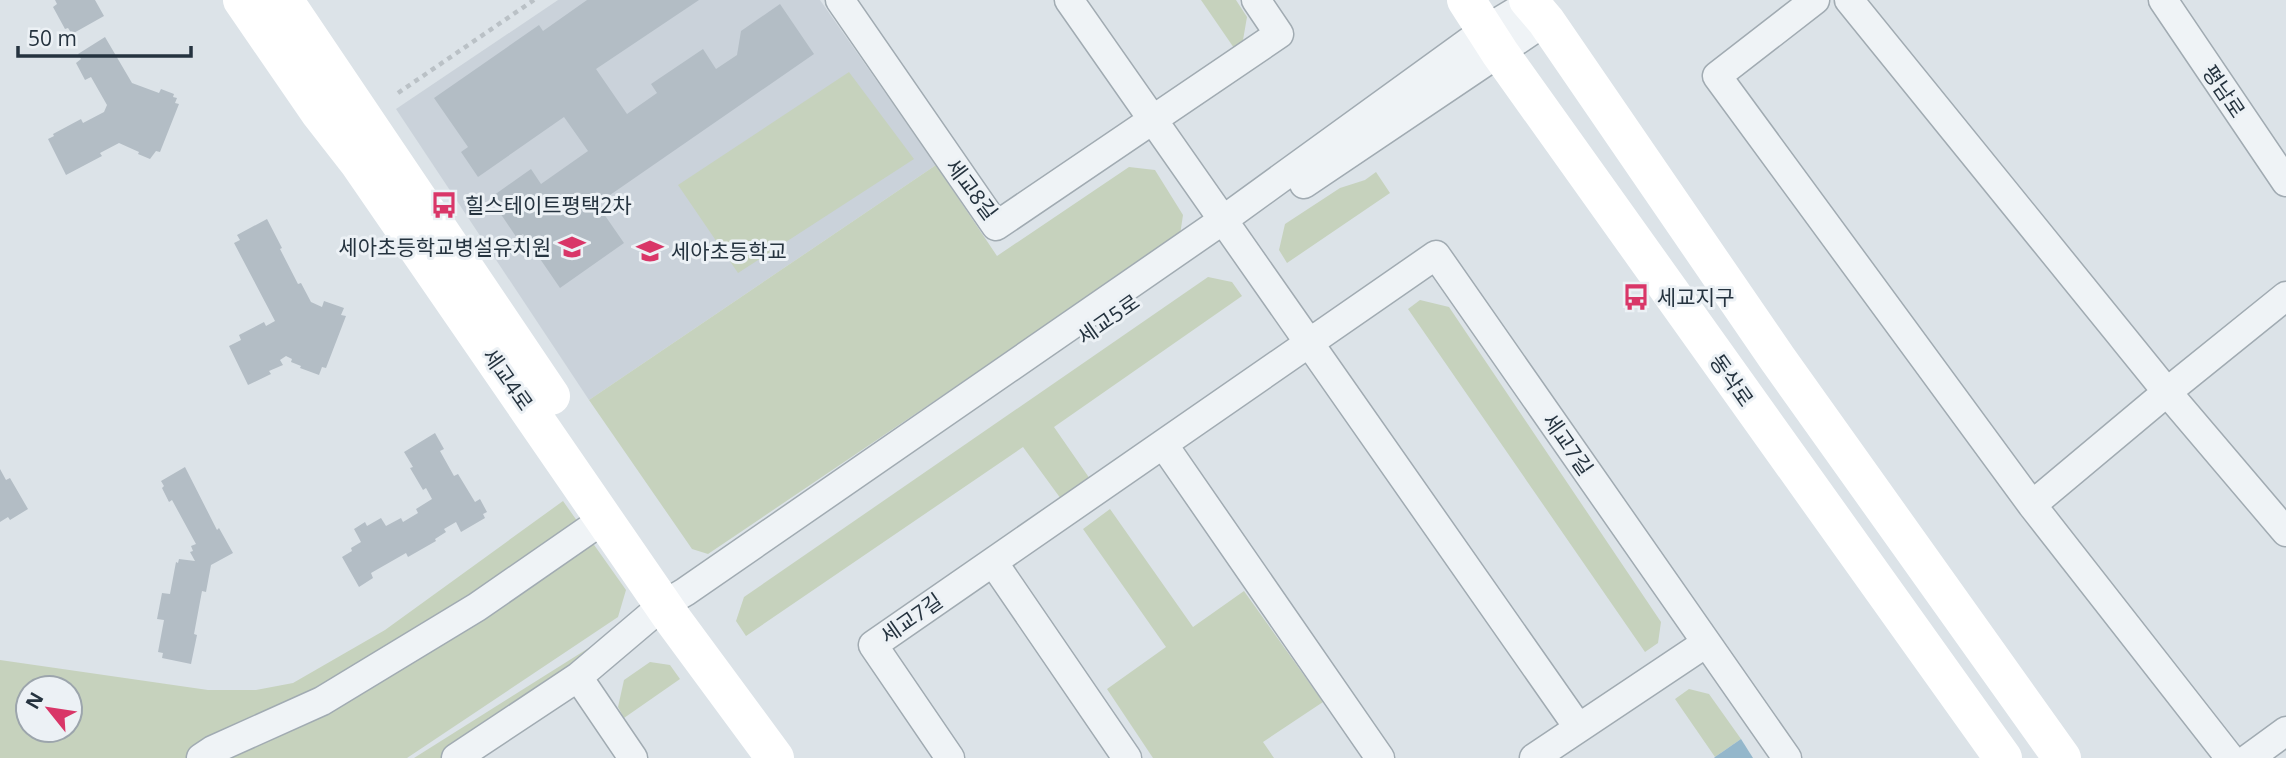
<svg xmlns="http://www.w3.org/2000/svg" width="2286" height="758" font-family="'Open Sans','Noto Sans KR',sans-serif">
	<rect width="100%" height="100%" fill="#dce3e8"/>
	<path fill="#cad2da" d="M558,0H820L936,165L589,400L396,109Z"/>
	<path fill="#c6d2bd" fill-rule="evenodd" d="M1201,0H1236L1247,17L1243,40L1234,48Z
		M849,72L914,159L738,273L678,185Z
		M936,165L997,256L1129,167L1155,170L1183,215L1180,235L708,554L692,549L589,400Z
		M1376,172L1390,193L1287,263L1279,250L1285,224L1340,188L1365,180Z
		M1208,277L1232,282L1242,296L1054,427L1090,479L1061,499L1023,447L746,636L736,621L744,597Z
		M1420,300L1449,307L1661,622L1658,643L1645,652L1408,309Z
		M563,501L626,590L618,617L407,758H0V660L208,690H256L293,683L385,630ZM28,688H70V730H28Z
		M1110,509L1193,627L1244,591L1323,702L1263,742L1274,758H1153L1107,689L1166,647L1083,529Z
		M638,617L465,758H414Z
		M650,662L670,665L680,679L624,718L618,707L624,680Z
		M1689,689L1709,694L1741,739L1715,757L1675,699Z"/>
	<path fill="#94b7cb" d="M1741,739L1753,758H1714L1715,757Z"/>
	<path fill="#b3bdc5" d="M55,0H95L104,16L72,34L68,28L65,29L53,7L57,4Z
		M587,0H699L596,69L627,114L657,93L651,84L703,49L716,69L737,55L741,31L780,4L814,54L597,204L624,243L560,288L523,234L517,238L490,198L531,169L541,184L588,151L564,117L478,177L461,152L468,147L434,98L539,25L543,31Z
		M105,37L132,83L159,93L161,89L174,94L173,97L177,98L175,103L179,104L160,152L156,151L150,159L138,154L139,152L119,143L100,153L102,156L66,175L48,139L54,136L53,134L81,119L83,123L104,112L107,105L91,77L85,80L76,63L81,59L78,54Z
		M267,219L282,248L280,249L298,284L301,283L311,302L322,307L324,301L344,308L341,315L346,316L326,368L322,367L319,375L300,368L301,366L291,362L292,359L286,356L280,360L283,365L269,371L271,374L248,385L229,346L241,340L239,335L264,322L266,326L275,321L234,243L240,240L237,235Z
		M435,433L444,449L440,451L454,476L458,474L475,502L480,499L487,512L483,514L485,518L461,532L456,522L444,529L446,532L435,539L436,541L408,557L406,553L371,573L373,578L359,587L342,557L352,551L351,548L361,542L354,529L365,522L367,526L381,518L386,526L401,518L403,522L418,513L416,509L432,499L426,488L423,490L410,468L413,467L404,452Z
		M185,467L217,530L219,528L233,553L211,565L206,592L202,591L194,634L197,635L191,664L162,658L163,653L158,652L164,620L157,619L162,593L170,594L176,562L178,563L179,559L195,561L190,552L193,551L191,546L196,544L172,500L169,502L162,488L164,486L161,481Z
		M0,469L6,480L10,478L28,509L10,520L8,517L0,522Z"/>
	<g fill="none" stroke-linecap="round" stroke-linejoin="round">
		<defs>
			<path id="street" d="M840,0L996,226L1279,34L1256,0
				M1069,0L1578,727
				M1815,0L1717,76L2032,505
				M1849,0L2167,392L2286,532
				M2163,0L2286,182
				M1304,184L1546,21
				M1163,444L1380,758
				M993,562L1127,758
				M201,758L213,750L322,701L477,607L604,519
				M456,758L578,677
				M633,758L578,677L663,605L685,592L1223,220L1485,30L1535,0
				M950,758L873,645L1436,255L1787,758
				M1534,758L1706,643
				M2230,758L2032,505L2167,392L2286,296
				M2249,758L2286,731"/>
		</defs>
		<use href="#street" stroke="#a1abb2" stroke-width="31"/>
		<path stroke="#bac1c6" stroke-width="4.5" stroke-dasharray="5 5" stroke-linecap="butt" d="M398,93L534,0"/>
		<use href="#street" stroke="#eff3f6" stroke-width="28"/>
		<path stroke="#fff" stroke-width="38" d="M242,0L319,112L358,162L674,621L775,758
			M284,0L551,396
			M1466,0L1500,53L2003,758
			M1528,0L1546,21L1777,358L2062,758"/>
	</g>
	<defs>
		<symbol id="bus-bare" viewBox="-9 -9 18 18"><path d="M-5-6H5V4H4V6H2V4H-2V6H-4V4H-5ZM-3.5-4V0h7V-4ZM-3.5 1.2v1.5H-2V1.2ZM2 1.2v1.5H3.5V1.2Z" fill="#d93668" stroke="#ecf1f5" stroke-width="2.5" paint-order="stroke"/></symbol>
		<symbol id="school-bare" viewBox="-9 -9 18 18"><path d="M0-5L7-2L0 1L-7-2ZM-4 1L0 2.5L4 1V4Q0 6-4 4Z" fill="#d93668" stroke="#ecf1f5" stroke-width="2.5" paint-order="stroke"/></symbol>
	</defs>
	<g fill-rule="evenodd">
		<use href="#bus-bare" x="425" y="186" width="38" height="38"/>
		<use href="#school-bare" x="553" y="228" width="38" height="38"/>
		<use href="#school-bare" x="631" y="232" width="38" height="38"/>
		<use href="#bus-bare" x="1617" y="278" width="38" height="38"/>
	</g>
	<g text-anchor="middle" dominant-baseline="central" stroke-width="6" stroke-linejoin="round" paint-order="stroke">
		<g font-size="21" fill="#25333f" stroke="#ecf1f5">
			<text transform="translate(2224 91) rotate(56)">평남로</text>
			<text transform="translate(972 189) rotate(53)">세교8길</text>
			<text transform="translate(1108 319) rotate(-35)">세교5로</text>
			<text transform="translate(508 379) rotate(55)">세교4로</text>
			<text transform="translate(1732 380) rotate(55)">동삭로</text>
			<text transform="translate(1568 444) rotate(55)">세교7길</text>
			<text transform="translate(911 618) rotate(-35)">세교7길</text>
		</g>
		<g font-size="21" fill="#25333f" stroke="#ecf1f5" text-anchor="start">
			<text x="465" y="205">힐스테이트평택2차</text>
			<text x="551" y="247" text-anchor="end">세아초등학교병설유치원</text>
			<text x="671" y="251">세아초등학교</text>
			<text x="1657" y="297">세교지구</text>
		</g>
	</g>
	<g transform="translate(49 709) rotate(300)"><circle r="33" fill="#ecf1f5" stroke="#9ca5ac" stroke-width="2"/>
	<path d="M0-5L12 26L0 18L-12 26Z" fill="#d93668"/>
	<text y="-10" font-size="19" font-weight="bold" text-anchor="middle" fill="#25333f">N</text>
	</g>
	<path d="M18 46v10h173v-10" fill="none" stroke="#25333f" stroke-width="3.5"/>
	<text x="28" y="46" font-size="21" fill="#25333f" stroke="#ecf1f5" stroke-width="5" paint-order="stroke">50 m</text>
</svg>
